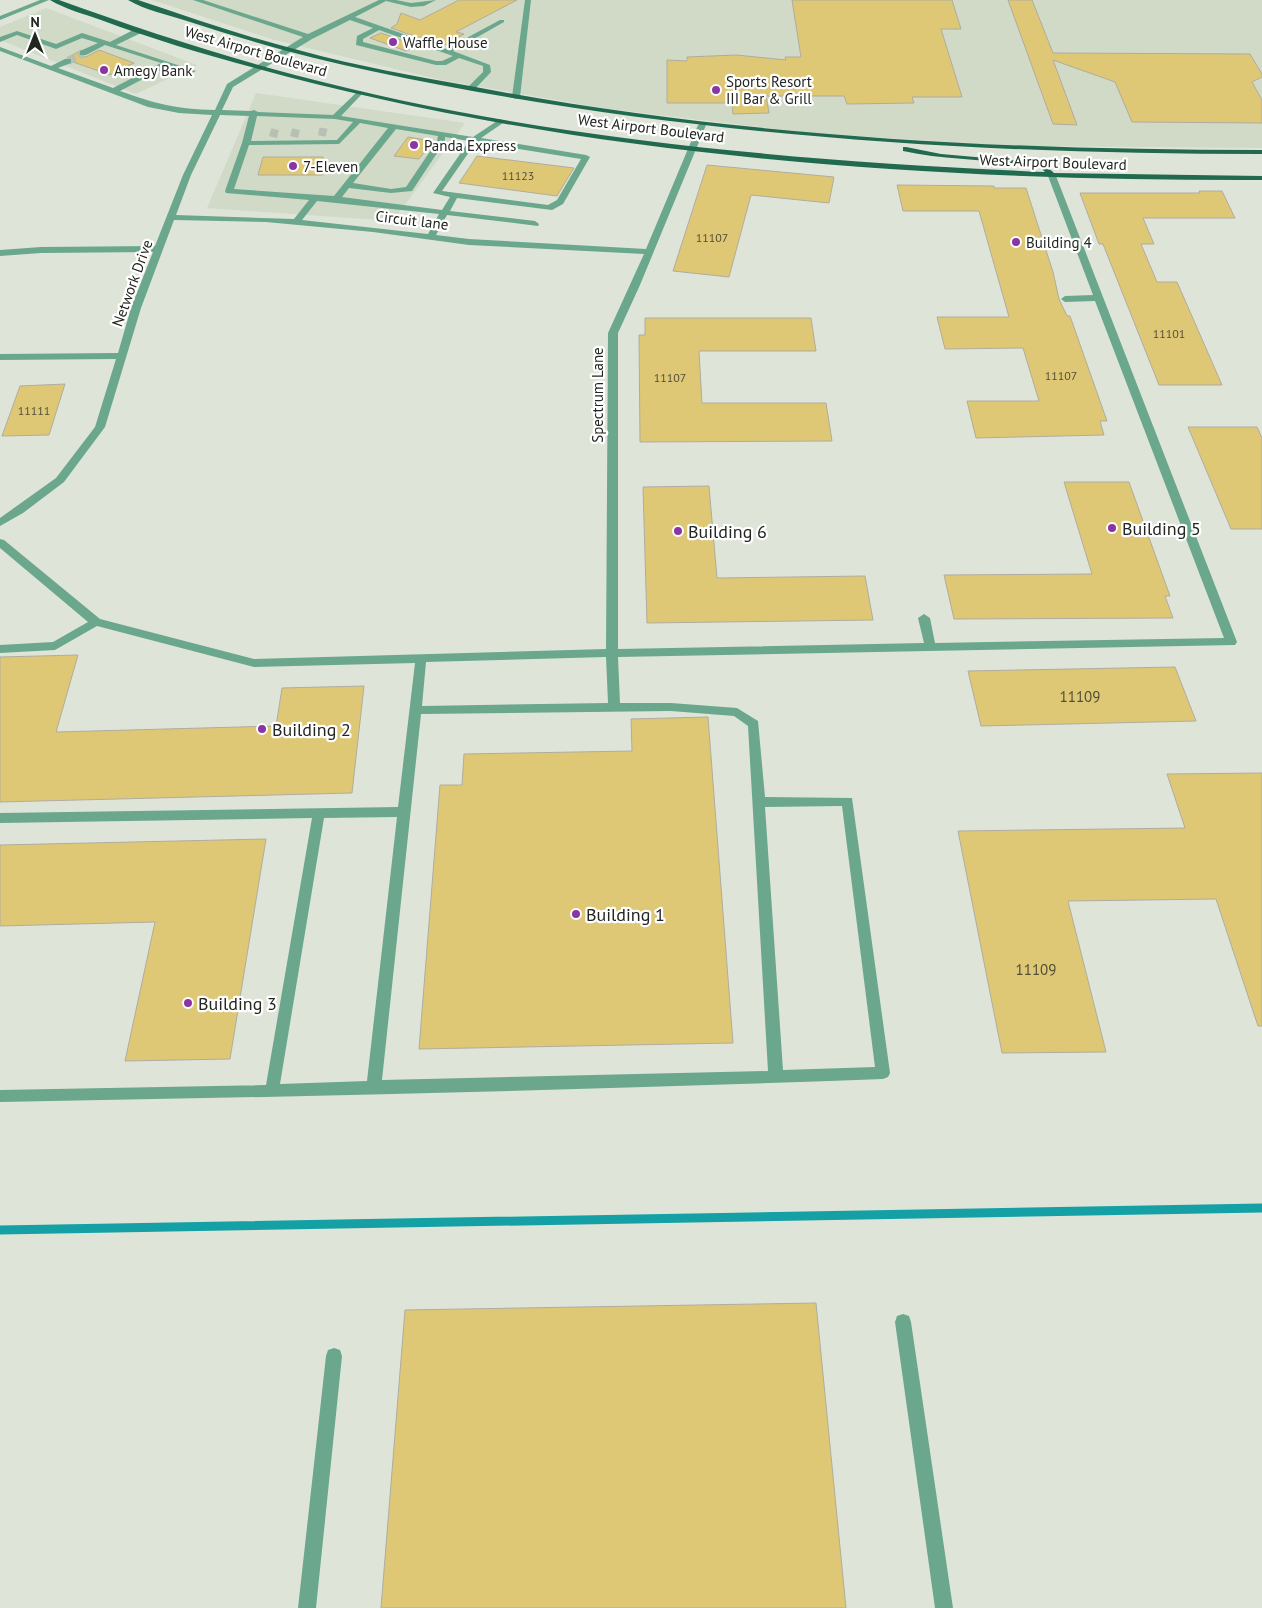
<svg xmlns="http://www.w3.org/2000/svg" width="1262" height="1608" font-family="'PT Sans',sans-serif">
	<rect width="100%" height="100%" fill="#dee5d8"/>
	<path fill="#d0dac6" d="M152,0H1262V148L1008,146L810,133L608,109L441,80L271,39Z
		M46,8L197,65L136,94L0,40V27Z
		M256,93L465,123L393,221L207,208Z"/>
	<g fill="none" stroke-linecap="round" stroke-linejoin="round">
		<path stroke="#14a0a4" stroke-width="9" d="M0,1230L1262,1208"/>
	</g>
	<path fill="#dec876" stroke="#b0ac9f" d="M459,0H517L456,32L464,34L443,46L391,28L397,24L401,13L420,20Z
		M792,0H952L961,29H941L962,97H912L914,103L847,104L844,96H766L769,113L733,114L732,103H667V60L687,61V57L736,55L786,60L785,57H801Z
		M1008,0H1032L1053,53L1250,54L1262,74V77L1252,82L1262,100V123L1132,122L1115,82L1053,60L1077,125L1053,124Z
		M381,33L418,46L406,51L370,38Z
		M99,50L134,63L110,75L73,62L72,58L69,57L78,52L79,56L86,57Z
		M408,137L433,141L419,159L394,156Z
		M477,156L574,168L557,196L459,183Z
		M263,157H323V175H258Z
		M707,165L834,177L829,203L751,195L729,277L673,271Z
		M897,185L994,186V188H1026L1053,272L1059,299L1067,316H1070L1107,421H1100L1104,435L976,438L967,401H1039L1023,348L945,349L937,317H1009L979,211H903Z
		M1199,191H1222L1235,218H1143L1154,244H1141L1157,282H1177L1222,385H1159L1103,244H1099L1080,193H1200Z
		M645,318H811L816,351H699L702,403H826L832,441L640,442L639,335H645Z
		M65,384L49,435L2,436L20,386Z
		M1188,427H1257L1262,438V529H1231Z
		M1064,482H1129L1170,596H1165L1173,618L954,619L944,575L1092,574Z
		M709,486L717,578L865,576L873,620L647,623L643,487Z
		M78,655L56,732L276,726L282,688L364,686L352,793L0,802V657Z
		M1175,667L1196,721L981,726L968,671Z
		M708,717L733,1043L419,1049L440,785H462L464,754L632,751L631,719Z
		M1262,773V1026H1258L1216,899L1068,901L1106,1052L1002,1053L958,831L1185,828L1167,774Z
		M266,839L230,1059L125,1061L155,922L0,926V845Z
		M816,1303L846,1608H381L405,1310Z"/>
	<g fill="none" stroke-linecap="round" stroke-linejoin="round">
		<path stroke="#b8bfb3" stroke-width="8" stroke-dasharray="8 4" stroke-linecap="butt" d="M68,61L83,53
			M322,136L324,125
			M273,137L276,126
			M294,137L297,126"/>
		<path fill="#6ba78c" fill-rule="evenodd" d="M40,0H49L0,20V16Z
			M193,0H203L308,34L379,0H396L411,3L436,0L424,6L411,7L386,1L355,17L446,49L500,20H504V22L453,51L490,65L491,72L473,91L466,89L483,72V66L459,58L446,65H436L356,45L357,36L373,28L350,20L312,39L233,87L222,110L251,111L254,110L258,112L333,115L358,91H361V95L341,116L473,137L500,119L504,121L503,123L481,138L586,155L590,157L563,204L552,210L457,198L450,211L535,221L539,224L538,226L447,215L436,235L469,239L646,249L698,125L702,123L706,125L640,285L618,333V649L924,643L918,618L924,614L930,618L935,643L1224,638L1095,301L1065,302L1061,299L1065,296L1093,295L1048,176L1052,174L1056,176L1237,642L1235,645L618,657L620,703H671L737,708L758,721L765,797L852,798L890,1073L888,1077L883,1079C589,1090 294,1097 0,1102V1090L266,1085L312,818L0,823V813L398,807L415,663L254,667L97,626L55,650L0,653V645L53,642L88,622L0,548V539L4,540L100,619L254,659L606,649L608,333L644,254L469,245L373,232L266,222L174,220L141,308L105,427L64,482L23,513L0,526V518L56,478L95,427L116,359L0,360V354L118,353L131,308L153,252L41,253L0,256V250L41,247L155,246L183,175L212,115L179,113L148,107L0,51V47L51,66L65,59H71V63L58,68L113,88L161,63L105,45L86,55H80V51L98,43L82,38L56,49L17,35L0,42V37L17,31L56,44L82,33L110,42L135,29H141V33L116,45L196,71L192,73L168,66L120,91C156,104 176,109 215,110L227,84L303,37ZM379,30L453,56L442,61H436L363,42V39ZM220,115L249,116L242,143L225,191L226,193L309,200L294,219L176,215L191,175ZM257,116L335,119L353,122L337,140L251,141ZM360,123L388,128L334,196L234,189L249,145L339,144ZM396,129L438,136L437,141L406,187L391,189L353,183ZM445,137L469,141L433,193L450,197L442,210L342,197L349,188L391,193L412,191L445,141ZM476,142L581,159L557,200L548,205L442,191ZM317,201L439,214L428,234L302,220ZM606,657L608,703L422,706L426,662ZM671,711L734,716L748,726L768,1071L382,1080L421,714ZM842,806L875,1067L783,1070L765,807ZM397,817L367,1081L280,1084L324,818Z
			M525,0H531L520,97L516,99L512,97Z
			M903,1314L909,1316L911,1322L953,1608H935L895,1322L897,1316Z
			M334,1348L340,1350L342,1356L316,1608H298L326,1356L328,1350Z"/>
		<path fill="#226a4f" fill-rule="evenodd" d="M50,0H59C137,28 215,54 295,75C537,139 795,161 1045,172L1040,167C995,159 949,161 903,151V147H906L941,154L1043,163L1054,173L1262,176V180C928,181 578,157 255,68C203,54 152,39 101,20C84,14 65,9 50,0Z
			M128,0H138C192,18 246,37 302,51C357,66 414,76 470,86C731,136 996,150 1262,150V154C960,154 667,134 371,71C309,58 248,41 187,21C168,15 145,10 128,0Z"/>
	</g>
	<g fill="#8b35a2" stroke="#fff" stroke-width="2">
		<circle cx="393" cy="42" r="5"/>
		<circle cx="104" cy="70" r="5"/>
		<circle cx="716" cy="90" r="5"/>
		<circle cx="414" cy="145" r="5"/>
		<circle cx="293" cy="166" r="5"/>
		<circle cx="1016" cy="242" r="5"/>
		<circle cx="1112" cy="528" r="5"/>
		<circle cx="678" cy="531" r="5"/>
		<circle cx="262" cy="729" r="5"/>
		<circle cx="576" cy="914" r="5"/>
		<circle cx="188" cy="1003" r="5"/>
	</g>
	<g text-anchor="middle" dominant-baseline="central" stroke-width="4.5" stroke-linejoin="round" paint-order="stroke">
		<g font-size="12" fill="#514e36">
			<text x="518" y="175">11123</text>
			<text x="712" y="237">11107</text>
			<text x="1169" y="333">11101</text>
			<text x="1061" y="375">11107</text>
			<text x="670" y="377">11107</text>
			<text x="34" y="410">11111</text>
		</g>
		<g font-size="15" fill="#222520" stroke="#fff" text-anchor="start">
			<text x="403" y="42">Waffle House</text>
			<text x="114" y="70">Amegy Bank</text>
			<text x="726" y="81">Sports Resort<tspan x="726" dy="17">III Bar &amp; Grill</tspan></text>
			<text x="424" y="145">Panda Express</text>
			<text x="303" y="166">7-Eleven</text>
			<text x="1026" y="242">Building 4</text>
		</g>
		<g font-size="15" fill="#222520" stroke="#fff">
			<text transform="translate(256 51) rotate(16)">West Airport Boulevard</text>
			<text transform="translate(651 128) rotate(7)">West Airport Boulevard</text>
			<text transform="translate(1053 162) rotate(2)">West Airport Boulevard</text>
			<text transform="translate(412 220) rotate(7)">Circuit lane</text>
			<text transform="translate(132 283) rotate(-70)">Network Drive</text>
			<text transform="translate(597 395) rotate(-90)">Spectrum Lane</text>
		</g>
		<g font-size="15" fill="#514e36">
			<text x="1080" y="696">11109</text>
			<text x="1036" y="969">11109</text>
		</g>
		<g font-size="18" fill="#222520" stroke="#fff" text-anchor="start">
			<text x="1122" y="528">Building 5</text>
			<text x="688" y="531">Building 6</text>
			<text x="272" y="729">Building 2</text>
			<text x="586" y="914">Building 1</text>
			<text x="198" y="1003">Building 3</text>
		</g>
	</g>
	<g transform="translate(35 35)" stroke="#ffffff" stroke-width="4" paint-order="stroke">
	<path d="M0-4L9 19L0 12L-9 19Z" fill="#222520"/>
	<text y="-8" font-size="14" font-weight="bold" text-anchor="middle" fill="#222520">N</text>
	</g>
</svg>
